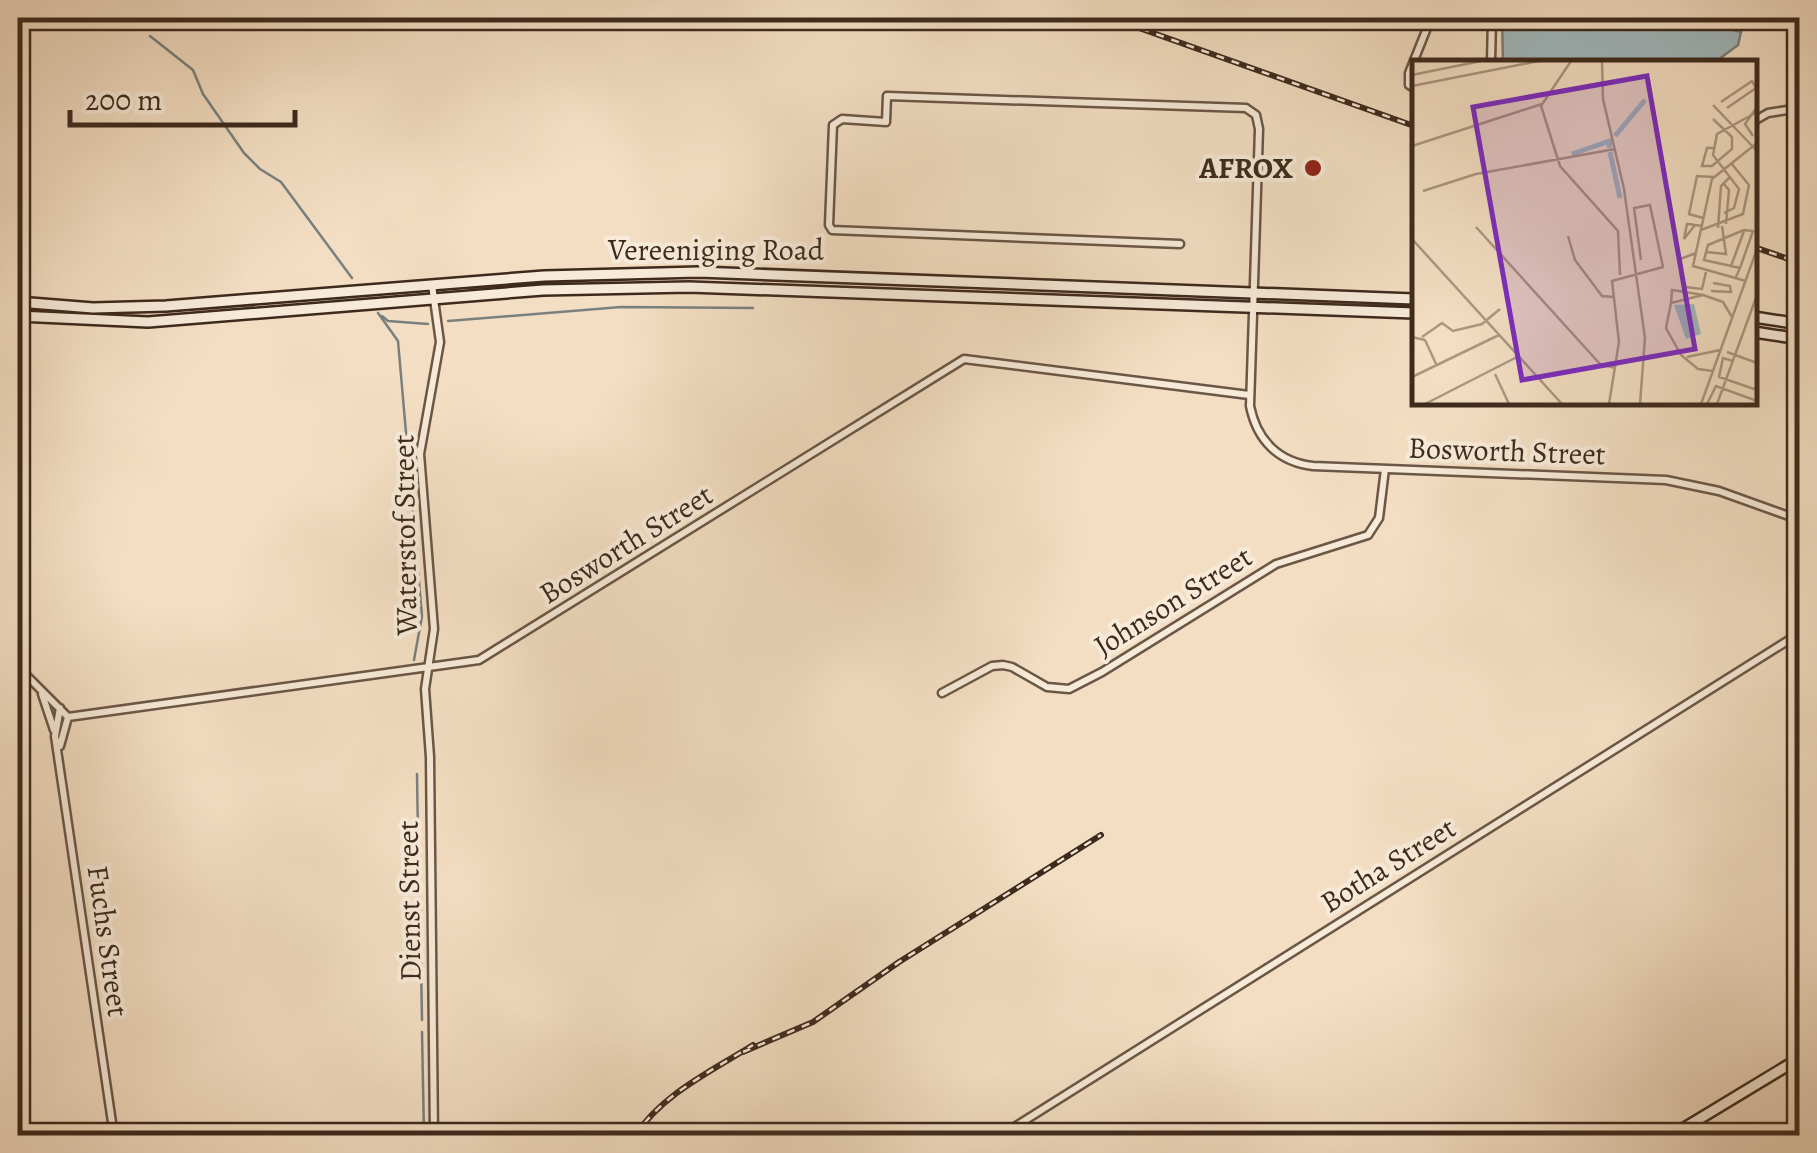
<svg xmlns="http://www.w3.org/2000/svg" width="1817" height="1153" font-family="Alegreya,serif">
	<rect width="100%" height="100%" fill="#f3dec3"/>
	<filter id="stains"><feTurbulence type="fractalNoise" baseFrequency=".002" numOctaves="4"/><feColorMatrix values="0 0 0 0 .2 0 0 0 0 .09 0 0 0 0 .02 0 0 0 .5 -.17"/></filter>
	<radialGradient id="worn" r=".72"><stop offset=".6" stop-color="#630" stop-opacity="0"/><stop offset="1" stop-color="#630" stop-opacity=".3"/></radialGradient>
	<path fill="#a1b9bf" stroke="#79807e" stroke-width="2.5" d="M1502,18H1724L1726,28L1741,32L1738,45L1715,62H1503Z"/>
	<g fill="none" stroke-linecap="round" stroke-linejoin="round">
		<path stroke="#79807e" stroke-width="2.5" d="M150,36L193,70L203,94L244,153L260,169L281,182L352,278
			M378,313L398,341L422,616L414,660
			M382,316L388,321L428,324
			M448,321L621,307L753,308
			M417,774L418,838
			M418,850V852
			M418,863L419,895
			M420,906L422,1020
			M422,1032L424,1136"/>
		<defs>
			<path id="street" d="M1280,18C1292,24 1305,31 1315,18
				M1491,62L1492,18
				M1414,88L1409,85V73L1431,18
				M1754,121L1768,113L1800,108
				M1180,244L832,230L829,225L833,125L842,119L886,122L887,96L1246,108L1256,115L1259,129L1250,406C1257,441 1279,462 1313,466L1666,480L1719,491L1800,520
				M432,285L440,342L420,454L434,629L425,689L430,757L434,1136
				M18,667L68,717L479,660L964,359L1249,395
				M942,693L992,666L1003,665L1012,667L1047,687L1069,689L1102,672L1276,564L1368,535L1379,518L1385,469
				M42,694L54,730
				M60,708L55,736L114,1136
				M60,746L68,717
				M1000,1136L1800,633"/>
			<path id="secondary" d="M18,302L93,308L166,306L544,276L699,272L1414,299
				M18,316L148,322L543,290L689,287L1414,313
				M1754,317L1800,324
				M1754,332L1800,339
				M1671,1136L1800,1058"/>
		</defs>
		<use href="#street" stroke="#6b5746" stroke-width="11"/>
		<use href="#secondary" stroke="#3e2a1d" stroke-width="14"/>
		<use href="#street" stroke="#f7ead8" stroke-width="6"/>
		<use href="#secondary" stroke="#f7ead8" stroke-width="9"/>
		<defs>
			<path id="rail" d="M238,18L294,24L368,18
				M1111,18L1414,126
				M1754,247L1800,263
				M743,1052L813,1022L899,962L1101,835
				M635,1136C662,1094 712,1071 753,1045"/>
		</defs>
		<use href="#rail" stroke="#3e2a1d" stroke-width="6"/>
		<use href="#rail" stroke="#f7ead8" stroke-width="2.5" stroke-dasharray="8" stroke-linecap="butt"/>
	</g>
	<circle fill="#8f2418" stroke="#f7ead8" stroke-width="4" cx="1313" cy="168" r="10"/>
	<g text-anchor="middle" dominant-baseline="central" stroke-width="8" stroke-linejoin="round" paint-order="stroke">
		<g font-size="30" font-weight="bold" fill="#3e2a1d" stroke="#f7ead8" text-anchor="end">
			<text x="1293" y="168">AFROX</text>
		</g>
		<g font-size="30" fill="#3e2a1d" stroke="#f7ead8">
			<text x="716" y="250">Vereeniging Road</text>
			<text transform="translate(1507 451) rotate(2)">Bosworth Street</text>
			<text transform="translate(405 535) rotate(-91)">Waterstof Street</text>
			<text transform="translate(626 544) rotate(-32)">Bosworth Street</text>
			<text transform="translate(1173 601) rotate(-32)">Johnson Street</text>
			<text transform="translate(1388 865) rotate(-32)">Botha Street</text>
			<text transform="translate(409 901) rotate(-91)">Dienst Street</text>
			<text transform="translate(108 941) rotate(82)">Fuchs Street</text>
		</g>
	</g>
	<g transform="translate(1412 60)">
		<rect width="345" height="345" fill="#f3dec3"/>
		<path d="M282,244L289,274L274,279L262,245Z" fill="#a1b9bf"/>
		<path fill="none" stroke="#a1b9bf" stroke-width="5" d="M203,76L233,40M198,92L208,138M160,94L198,81L197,88"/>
		<path fill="none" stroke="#ab9681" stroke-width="2.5" d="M159,1L129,46L148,106L206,171L208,215M190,1L191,39L212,129L233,278L228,344M0,15L69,1M0,26L127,1M309,42L340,21L345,30M301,45L345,91M315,48L344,28M301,59L320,77V89L300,106H290L295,88H301M341,76L333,64L345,47M0,86L130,44M311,123L317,130L314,164M11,131L64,114L203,89M312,153L322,148L327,129L301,95L305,74L345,52M291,158L277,154L285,116L302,117M283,165L272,179L275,164H277L283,165L290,166M64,167L188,304L203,308M306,168L309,126L318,117M289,170L331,154L337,125L319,103M156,176L163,200L190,236L201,237M0,179L150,344M294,192L314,194L310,166M319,206L332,171M328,208L341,171L332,170M324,217L328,208L292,200L296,185L332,170M334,221L281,206L300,119L345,83M273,227L290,229L294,212M299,231L319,232L318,226L301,223M272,232L268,199L284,193M291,235L259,243L254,268L269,295L286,309L301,311M259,243L260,230L291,235L311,242L320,257M0,277L13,280L25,306M10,277L30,263L41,271L70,264L88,249M315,292L345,303M275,297L308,290M321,301L311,298L307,317L345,330M83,314L97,344M0,317L87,275M13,344L107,296M197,344L207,282L200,221L251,207L238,145L222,148L229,200M289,344L345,189M295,344L304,326L345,341M305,344L345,235"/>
		<path fill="#7b2cbf" fill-opacity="0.15" stroke="#7b2cbf" stroke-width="5" d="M235,16L283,289L110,320L61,47Z"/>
		<rect width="345" height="345" fill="none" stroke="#3e2a1d" stroke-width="5"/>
	</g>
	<rect width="1817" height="1153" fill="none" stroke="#f3dec3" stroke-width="60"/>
	<rect x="20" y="20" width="1777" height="1113" fill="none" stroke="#3e2a1d" stroke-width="5"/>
	<rect x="30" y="30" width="1757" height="1093" fill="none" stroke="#3e2a1d" stroke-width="2.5"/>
	<path d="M70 110v15h225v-15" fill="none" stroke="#3e2a1d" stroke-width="5"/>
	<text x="85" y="110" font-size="30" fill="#3e2a1d" stroke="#f7ead8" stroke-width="8" paint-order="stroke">200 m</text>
	<rect width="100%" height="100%" filter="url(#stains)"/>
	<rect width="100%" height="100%" fill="url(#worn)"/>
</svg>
